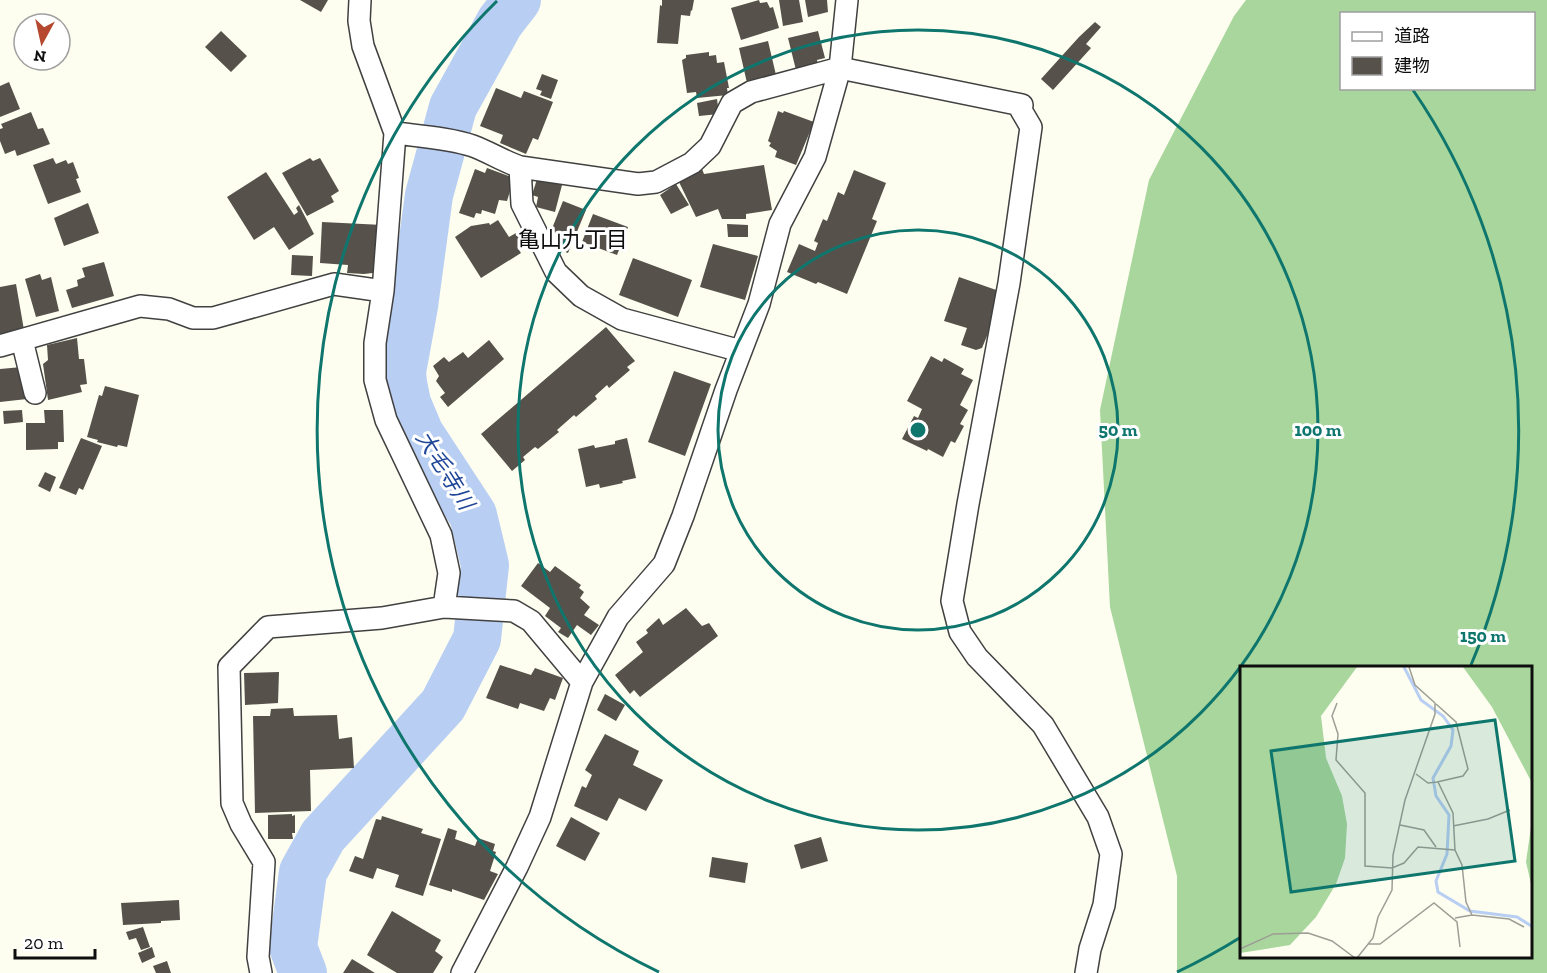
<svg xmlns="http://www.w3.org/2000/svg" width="1547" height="973" font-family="'Zilla Slab','Noto Sans JP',serif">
	<rect width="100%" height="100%" fill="#fdfef0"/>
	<path fill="#a8d69c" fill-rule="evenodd" d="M1246,0H1547V973H1177V876L1110,607L1100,410L1149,180L1234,16ZM1342,14H1534V88H1342ZM1241,667H1530V956H1241Z"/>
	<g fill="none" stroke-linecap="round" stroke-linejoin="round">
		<path stroke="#b8cef2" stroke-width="48" d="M303,973L293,947L303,872L323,836L443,705L477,639L485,565L473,515L420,434L407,403L403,383L402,372L414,306L429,195L453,107L500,22L517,0"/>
	</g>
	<path fill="#56524b" d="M300,0H328L321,12Z
		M662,0H694L692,11L691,10L690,16L681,15L678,44L657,43L660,5L662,6Z
		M759,0L760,3L767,2L770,8L773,7L779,28L741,40L731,8Z
		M779,0H799L803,22L783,26Z
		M805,0H827L828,12L808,17Z
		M1095,22L1101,27L1086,44L1091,48L1053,90L1041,79L1079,37Z
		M221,31L247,56L231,72L205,47Z
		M818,31L825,58L817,60L818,65L796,70L788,38Z
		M768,41L776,75L747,83L739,48Z
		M709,52V56L716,55L717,63L724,62L729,88H727L728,95L697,98L696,92L687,93L682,60L686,58V55Z
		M542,74L558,80L551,99L540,95L542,91L536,89Z
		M9,82L20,109L0,117V86Z
		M496,88L521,98L524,91L553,102L538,140L533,138L526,154L500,143L503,135L480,126Z
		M717,99L719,114L699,116L697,103Z
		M778,111L783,113L784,111L814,122L796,165L775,157L777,151L769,146L771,143L768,141Z
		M31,112L38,129L43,128L50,144L17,156L15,150L5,154L0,141V129L3,128L1,124Z
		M53,158L56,164L66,160L68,164L73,162L79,178L76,179L81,192L48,204L33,165Z
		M310,158L313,161L320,158L339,191L331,196L334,202L307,216L282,173Z
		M764,165L772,210L746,214V219H722L718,209L696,217L679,182L702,169L704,174Z
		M487,168L514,178L507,201L499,200L495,214L482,210L481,214L476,213L474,218L459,213L475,169L485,173Z
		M854,170L886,183L872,219L877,221L847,294L818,282L816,284L787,272L799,244L815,251L818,243L814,241L823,219L827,221L838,192L844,195Z
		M266,172L294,215L298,212L296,208L299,205L314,234L289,250L274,227L254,240L227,197Z
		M537,179L562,185L555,212L536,207L538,197L532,195Z
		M676,184L689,205L671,214L660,195Z
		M563,201L586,210L568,253L554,248L560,235L551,231Z
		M88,203L99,233L64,246L54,218Z
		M593,214L628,227L617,255L582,242Z
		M498,220L509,237L516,233L525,246L519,250L521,253L481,278L455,237L471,226L489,223L490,225Z
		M322,222L383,225L381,272L364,274L347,273L348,265L320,263Z
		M727,224L748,225V237H728Z
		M713,244L758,256L745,300L700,287Z
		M292,255L313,256L312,276L291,275Z
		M633,258L692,280L678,317L619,295Z
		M104,262L114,296L72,308L66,290L78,286L77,280L85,277L82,268Z
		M40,274L42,280L51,277L59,311L36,317L25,279Z
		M959,277L1002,292L987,336L982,348L976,350L961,345L967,328L944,321Z
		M16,284L24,330L0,334V287Z
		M606,327L635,361L627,367L630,370L609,388L607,385L595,396L597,399L576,417L574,415L557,430L559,432L538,449L535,447L523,457L525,460L512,471L481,434Z
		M77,338L79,359H84L87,384L80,385L82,392L48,400L43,364L48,360L47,345Z
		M489,340L504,359L448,407L440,397L445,393L436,381L439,376L433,366L444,357L449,362L463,352L468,358Z
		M931,356L942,362L944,358L964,369L961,374L973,380L960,405L968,410L960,424L964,426L955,443L951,441L943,457L928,449L927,451L902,439L914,416L918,418L922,409L907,401Z
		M22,367L27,399L0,402V369Z
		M674,371L711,384L685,456L648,442Z
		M105,386L139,395L127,447L118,445L117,447L97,442L98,440L87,437L99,395L102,396Z
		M22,410L23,422L4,424L3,411Z
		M44,410H63L64,442H58V449L26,450V423H45Z
		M81,438L102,446L83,490L79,488L76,495L59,488Z
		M627,438L636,478L622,481L623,483L600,488L599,484L586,487L578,449L594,445L595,448L615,444V441Z
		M45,472L56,477L50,492L38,486Z
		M538,563L550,572L555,566L581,585L579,588L584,592L580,598L590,607L584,615L599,625L591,635L577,625L568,638L558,632L561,628L545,616L550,608L521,586Z
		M686,608L702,626L709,623L718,636L640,697L634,690L630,694L615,675L643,652L636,642L648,633L646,630L659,618L663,625Z
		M500,665L531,675L535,668L563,678L555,700L550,698L544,711L520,703L518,709L486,698Z
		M279,672L278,703L245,705L244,673Z
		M605,694L625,705L616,721L597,710Z
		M293,708L294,716L337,715L339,739L352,737L354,768L310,770L311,811L255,813L253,716H270L271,709Z
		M605,734L639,751L633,765L663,780L646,811L619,798L607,821L574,806L582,786L586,788L592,775L585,770Z
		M292,814V816L295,815V833H292L293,839H268V815Z
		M382,816L423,829L421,833L441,839L423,896L395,887L399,875L377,868L373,879L349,871L355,856L363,859L376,819L381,820Z
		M571,817L600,833L585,861L556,846Z
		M448,828L457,831L455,839L475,846L478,838L495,844L493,851L496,852L490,871L498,874L484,900L452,889V892L429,885Z
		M821,837L828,861L801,869L794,845Z
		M712,857L748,863L745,883L709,877Z
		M179,900L180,920L161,921V923L123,925L121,903Z
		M392,911L441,940L435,951L443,957L433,973H397L367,955Z
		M143,927L150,947L141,950L136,938L129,940L126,932Z
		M152,947L155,957L142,963L138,953Z
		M352,959L375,973H343Z
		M167,961L171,973H156L153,966Z"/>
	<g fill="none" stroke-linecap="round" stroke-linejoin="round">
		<defs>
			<path id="minor" d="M360,0L359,21L363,46L395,133L383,291L375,343V380L386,420L441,535L449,573L444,607
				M395,133C418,136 451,138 473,146C489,152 503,161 520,167L638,184L656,182L692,163L710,146L732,103L751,92L840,68L1022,105L1021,110L1031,127L1009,283L968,504L952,601L960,632L977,657L1043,725L1098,817L1111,854L1104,905L1090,949L1086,973
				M520,167L522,204L556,272L581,296L622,319L741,351
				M22,340L35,393
				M0,346L140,306L169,309L193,318H213L334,284L383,291
				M261,973L258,957L264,862L241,824L232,803L229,667L268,627L382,618L444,607L514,611L531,621L582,682
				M462,973L517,867L540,817L582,682L618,617L664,564L683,516L726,390L759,304L780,224L815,157L840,68L847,0"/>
		</defs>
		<use href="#minor" stroke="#414141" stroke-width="24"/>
		<use href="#minor" stroke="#fff" stroke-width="21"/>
	</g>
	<g fill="none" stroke="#0f766e" stroke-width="3">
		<circle cx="918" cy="430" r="200"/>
		<circle cx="918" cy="430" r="400"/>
		<path d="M1241 937A601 601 0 0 1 1177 972M659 972A601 601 0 0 1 497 1M1413 90A601 601 0 0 1 1471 665"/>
	</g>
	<g text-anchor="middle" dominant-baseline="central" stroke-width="6" stroke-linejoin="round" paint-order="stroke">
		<g font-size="22" fill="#0e0e0e" stroke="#fff">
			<text x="573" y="239">亀山九丁目</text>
		</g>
		<g font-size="22" font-style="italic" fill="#1f4698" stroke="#fff">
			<text transform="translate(445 470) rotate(58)">大毛寺川</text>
		</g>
	</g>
	<g transform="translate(1240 666)">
		<rect width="292" height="292" fill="#fdfef0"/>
		<path d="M0,1H117L81,50L86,92L102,130L107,158L105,192L96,218L76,251L50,279L0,287ZM223,1H292V117L252,41ZM292,154V222L286,196Z" fill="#a8d69c"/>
		<path fill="none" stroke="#b8cef2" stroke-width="3" d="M164,1L181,34L203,50L213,64L211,80L193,112L196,130L209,149L207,188L196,215L198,226L230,245L277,251L293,261"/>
		<path fill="none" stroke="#9d9e96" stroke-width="1.5" d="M97,37L92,50L98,68L96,94L125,127V200L152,202L164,197L178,181L215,184M176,108L188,117L197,116L223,110L228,103L216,56L196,38M198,116L213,147L215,184L222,199L226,236L232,249M160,159L184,164L196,181M213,160L248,153L270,144M215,252L232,249L269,253L284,261M128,278H140L194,237L217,256L220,281M0,283L33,268L68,267L92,275L115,292M117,292L133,272L138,251L152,224L153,189L165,134L195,48V37L175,19L169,1"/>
		<path fill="#0f766e" fill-opacity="0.15" stroke="#0f766e" stroke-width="3" d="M255,54L275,195L51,226L31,85Z"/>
		<rect width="292" height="292" fill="none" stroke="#0e0e0e" stroke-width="3"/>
	</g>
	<circle cx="918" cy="430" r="9" fill="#0f766e" stroke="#fff" stroke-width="3"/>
	<g font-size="18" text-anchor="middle" font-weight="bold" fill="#0f766e" stroke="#fff" stroke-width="6" stroke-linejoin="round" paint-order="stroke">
		<text x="1118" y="436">50 m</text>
		<text x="1318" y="436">100 m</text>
		<text x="1483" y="642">150 m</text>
	</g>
	<rect x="1340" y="12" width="195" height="78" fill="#ffffff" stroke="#9f9f9f" stroke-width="1.5"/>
	<rect x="1352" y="32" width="30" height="9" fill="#ffffff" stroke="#9f9f9f" stroke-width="1.5"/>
	<text x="1394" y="42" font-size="18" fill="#0e0e0e">道路</text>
	<rect x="1352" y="57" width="30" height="18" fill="#56524b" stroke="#9f9f9f" stroke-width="1.5"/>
	<text x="1394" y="72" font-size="18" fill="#0e0e0e">建物</text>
	<g transform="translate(42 42) rotate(188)"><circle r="28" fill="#ffffff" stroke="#9f9f9f" stroke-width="1.5"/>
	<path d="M0-4.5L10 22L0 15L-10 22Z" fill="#b5482f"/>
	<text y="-9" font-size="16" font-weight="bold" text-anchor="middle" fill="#0e0e0e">N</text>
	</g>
	<path d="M15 949v9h80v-9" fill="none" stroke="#0e0e0e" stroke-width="3"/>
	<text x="24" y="949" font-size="18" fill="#0e0e0e" stroke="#ffffff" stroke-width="4.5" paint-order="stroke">20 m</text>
</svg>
